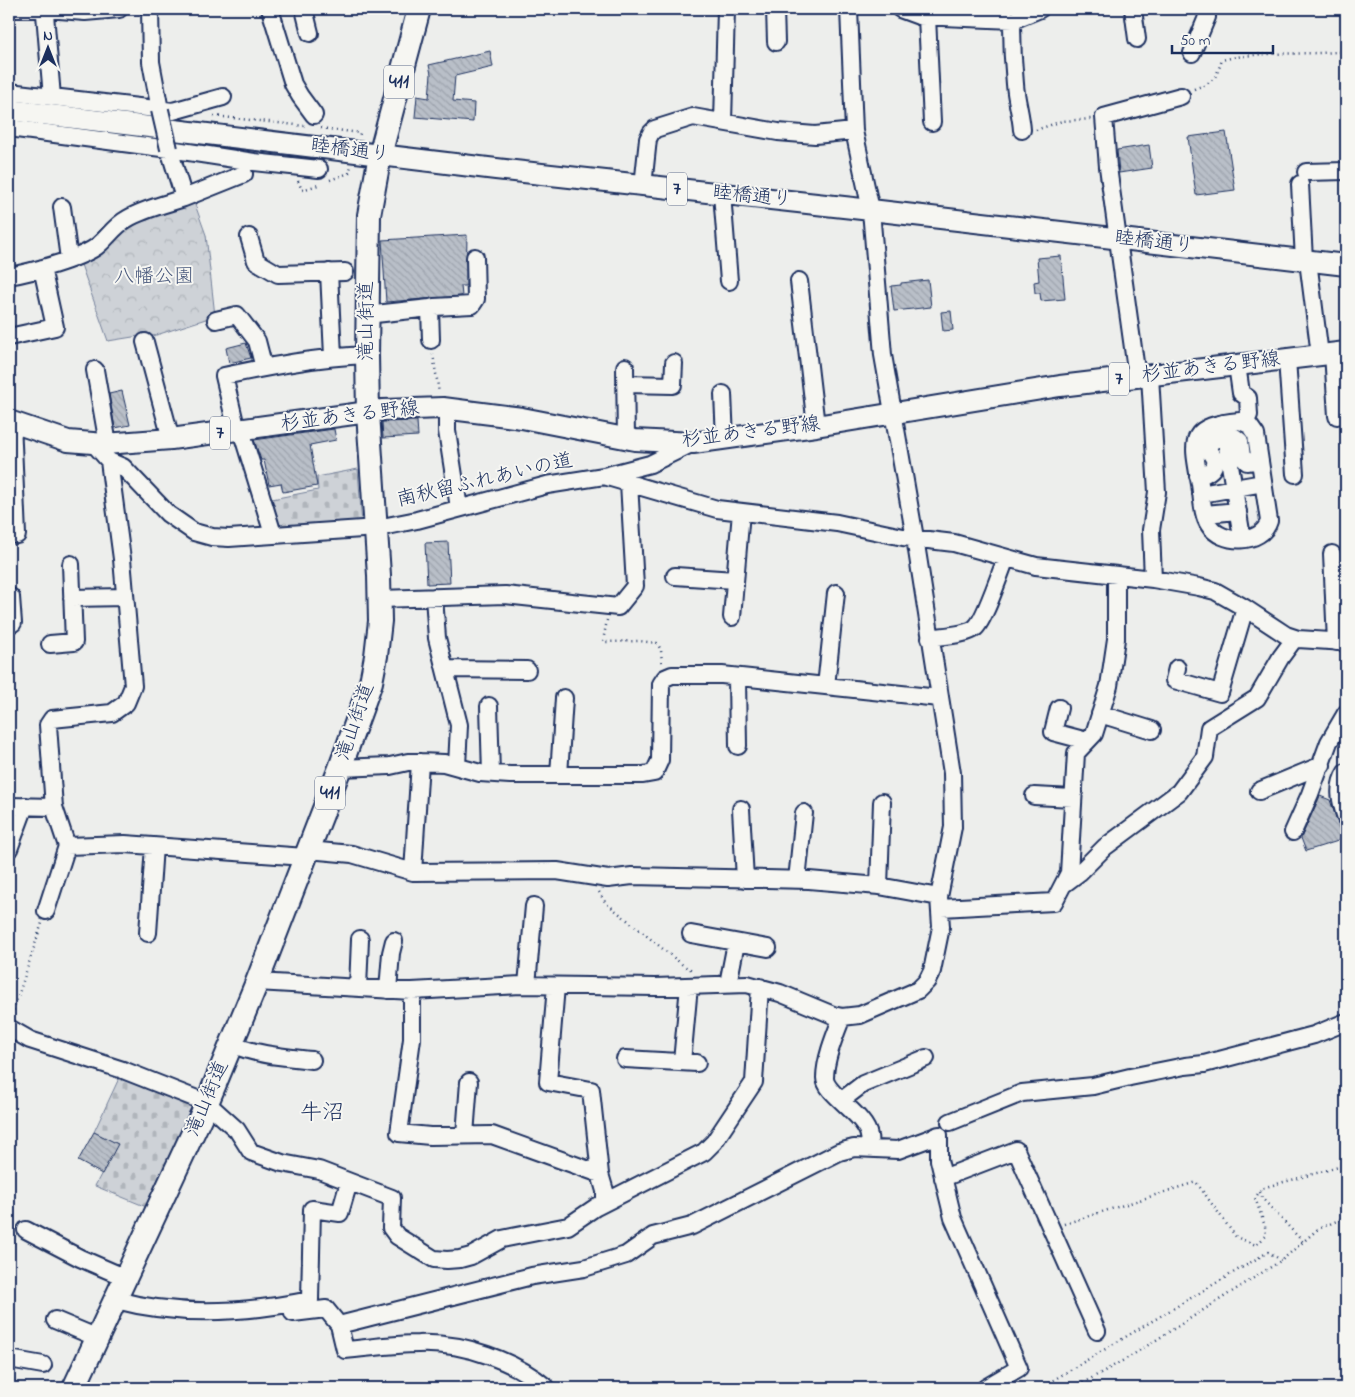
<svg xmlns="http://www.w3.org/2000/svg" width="1355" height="1397" font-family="'Indie Flower','Klee One',sans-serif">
	<defs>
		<pattern id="forest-crowns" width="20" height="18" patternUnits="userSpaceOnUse" patternTransform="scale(1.25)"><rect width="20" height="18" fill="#ced2d7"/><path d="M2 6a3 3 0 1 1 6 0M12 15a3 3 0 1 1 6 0" fill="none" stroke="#b0b5bb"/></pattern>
		<pattern id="cemetery-stones" width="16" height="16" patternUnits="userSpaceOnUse" patternTransform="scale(1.25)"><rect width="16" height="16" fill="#ced2d7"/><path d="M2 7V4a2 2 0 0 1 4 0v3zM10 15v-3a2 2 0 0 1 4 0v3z" fill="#b0b5bb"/></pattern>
		<pattern id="building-back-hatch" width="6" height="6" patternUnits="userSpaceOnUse" patternTransform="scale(1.25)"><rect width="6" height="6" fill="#b9bfc8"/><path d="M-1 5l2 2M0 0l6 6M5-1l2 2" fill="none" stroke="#9ea4ae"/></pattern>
	</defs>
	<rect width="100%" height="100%" fill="#edeeec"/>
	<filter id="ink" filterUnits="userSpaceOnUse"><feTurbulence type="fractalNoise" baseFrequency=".02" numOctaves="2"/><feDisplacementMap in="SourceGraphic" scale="10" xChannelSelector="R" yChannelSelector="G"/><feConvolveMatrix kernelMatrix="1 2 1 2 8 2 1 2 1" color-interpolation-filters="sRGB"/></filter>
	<g filter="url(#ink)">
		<path fill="url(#forest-crowns)" stroke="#74809a" d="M193,199L206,235L215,316L141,340L139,336L108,341L79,259L131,222Z"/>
		<path fill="url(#cemetery-stones)" stroke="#74809a" d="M358,469L362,526L276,532L267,500L318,490L317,477Z
			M121,1074L198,1104L149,1208L95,1186L117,1144L94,1132Z"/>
		<path fill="url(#building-back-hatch)" stroke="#1b2f5e" d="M490,51L493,67L455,76L453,101L474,103L473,122L415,117L417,96L429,98L431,74L429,65Z
			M1226,132L1235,190L1196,195L1188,137Z
			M1149,145L1152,168L1119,173L1117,150Z
			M467,235L466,286H461L462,296L386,302L382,240Z
			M1061,256L1065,299L1041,301L1040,293H1035L1034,282L1039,281L1037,258Z
			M928,280L931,307L894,311L891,286L901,285V283Z
			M951,311L953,330L943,331L941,312Z
			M246,343L251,358L229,363L226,348Z
			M122,391L130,425L115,428L109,394Z
			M417,421L418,436L383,438L382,422Z
			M334,429L336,440L310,445L317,486L283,492L281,483L269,485L264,460H261L254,440Z
			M448,542L450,583L427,584L425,543Z
			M1320,796L1330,800L1343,838L1338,840V841L1306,851L1301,838Z
			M94,1132L118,1144L102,1174L78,1161Z"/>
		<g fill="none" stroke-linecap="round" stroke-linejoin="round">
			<defs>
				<path id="minor" d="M9,9H40
					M46,9L45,14L52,97
					M47,9L85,12L119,9
					M150,9L151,62L160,110
					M270,9L293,84L300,96L314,115
					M304,9L310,33
					M775,9L776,42
					M900,9L919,16L1013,20L1040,9
					M1133,9L1137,39
					M927,17L932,122
					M1013,20L1012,25C1012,45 1013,64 1015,84C1016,100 1021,114 1022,130
					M1192,53L1207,17L1205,9
					M9,92L173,111L223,97
					M723,122L726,9
					M9,128L169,149L254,162L319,169
					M1306,172L1346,171
					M1300,184L1304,260
					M643,186L648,139L651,133L655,129L693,117L778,132L815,135L854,131
					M722,194L729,281
					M184,198L244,174
					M62,207L69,259
					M249,237L256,261L278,274L345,272
					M1308,261L1320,355
					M329,272L333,356
					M9,276C31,272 77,260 96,247C107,239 114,226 127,219C143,209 166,204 184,198L169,149
					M799,281L816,426
					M430,308L431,340
					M366,315L430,308L434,307L472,305L476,299L475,257
					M216,320L237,315L257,341L264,368
					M9,337L55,327L42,268
					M145,342L171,439
					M1333,353L1337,416
					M1287,359L1295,474
					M1237,365L1241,393L1248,398L1249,415L1245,423
					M625,367L626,438
					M95,370L108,444
					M1150,376L1157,492L1151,530L1153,579
					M1137,377L1108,167L1104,117L1181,96
					M625,384L673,385L674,363
					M723,394L725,439
					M447,408V431L459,508
					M1240,421L1249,425L1256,435L1269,521C1262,545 1221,545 1209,525C1202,515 1202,497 1200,484C1192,439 1187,426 1240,421Z
					M12,422L17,535
					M1223,423L1241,531L1240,539
					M241,430L273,534
					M237,431L224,376C271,366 318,357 367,355
					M94,444L109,461L123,467L168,514L194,532L212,537L229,538L377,528L417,520L547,485L604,476L650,464L693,443
					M604,476L717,509L837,523L903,537L954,543L1036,566L1153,579L1199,587L1215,591L1245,608L1286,635L1298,639L1346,642
					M1198,476C1208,474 1218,468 1213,457C1212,456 1209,451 1209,450C1207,437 1227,437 1235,437L1240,441L1242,457L1247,462L1259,460
					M1201,494L1263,483
					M1205,514L1238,511
					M1332,554L1336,642
					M675,576L735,580
					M9,597H11L13,623
					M434,597L437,638L459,725L457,766
					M72,598L125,597
					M380,599L505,595L618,607L635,586L629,483
					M732,617L741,512
					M930,638C941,636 967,635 975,628C984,621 1001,571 1006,558
					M50,644L74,642L71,564
					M1177,668L1174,680L1220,693L1245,608
					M445,669L527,670
					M737,677L738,746
					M826,686L836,593
					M489,706L491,774
					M1059,708L1053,732L1087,741
					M1100,714L1152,730
					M340,768L390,766L408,762H420L444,763L480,773L510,775H643L654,773L660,760L661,684L665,678L672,675H722L939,698
					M1346,772C1336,787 1341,803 1346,818
					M559,775L564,698
					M1259,791L1322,765
					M1034,796L1073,798
					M9,806L54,807
					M741,809L745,879
					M1293,832L1310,794L1329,742L1346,713
					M67,846L125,844L305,857
					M9,849L25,806
					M308,850L352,854L413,872L557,871L608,879L632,876L809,880L879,886L939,897
					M413,872L420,762
					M797,880L804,813
					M1064,884L1080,872L1105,847L1179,792L1205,757L1209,728L1257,698L1281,657L1295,638
					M879,886L882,802
					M941,908L1054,902L1069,873L1076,753L1094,734L1109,686L1116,639V575
					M46,911L67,846L54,807L48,725L52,719L112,713L126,703L133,686L122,559L109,461
					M148,933L154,846
					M691,934L768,948
					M257,982L412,991L521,985L655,987L747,984L780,993L833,1015L842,1017L860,1015L918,990L927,981L932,971L941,927L939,897L953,827L952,773L915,538L883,355L871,210L854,131L849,9
					M728,984L736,943
					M527,985L534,906
					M556,986L548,1082L591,1090L600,1174L605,1191V1202
					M358,988L360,939
					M388,990L391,953L394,941
					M412,991V1039L399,1133L430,1136L492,1135L600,1174
					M842,1017C835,1035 825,1059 825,1078C825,1094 866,1115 869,1136C870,1140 869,1144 869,1148
					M9,1028L30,1040L123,1070L207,1103L237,1130L251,1152L282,1163L319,1170L392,1198L391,1228L397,1236L434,1259L447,1260L460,1259L471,1256L502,1239L568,1226L596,1207L704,1152L714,1142L754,1082L760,987
					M231,1044C256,1055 286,1057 312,1060
					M625,1059L697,1063
					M682,1062L689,986
					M842,1100L863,1084L926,1058
					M950,1122L1022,1093L1093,1086L1130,1077L1185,1066L1204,1064L1314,1035L1346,1022
					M465,1135L469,1082
					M943,1178L1016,1150L1097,1331
					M26,1230L80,1258L126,1278
					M116,1300C179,1317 246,1313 310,1300L312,1209L340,1213L349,1182
					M293,1313L326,1309L339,1325
					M55,1320L98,1338
					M9,1359L43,1365
					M547,1388C514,1360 462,1342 418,1344C394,1344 369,1348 345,1350L339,1325L532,1276L584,1268L626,1255L653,1236L692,1226L839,1152L854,1148L898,1150L939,1135V1160L953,1218L1019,1368L985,1388"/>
				<path id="major" d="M9,110L496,169L871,210L1346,265
					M9,421L68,441L105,444L171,439L383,410L443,408L522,418L635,440L693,443L816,426L1060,386L1346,352"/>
				<path id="highway" d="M74,1388L207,1103L257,982L340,768L371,682L376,656L380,621L379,575L368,413L367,355L369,215L380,155L419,9"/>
			</defs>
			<use href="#minor" stroke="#1b2f5e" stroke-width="20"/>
			<use href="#major" stroke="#1b2f5e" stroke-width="24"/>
			<use href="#highway" stroke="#1b2f5e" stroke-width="26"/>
			<path stroke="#1b2f5e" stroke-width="2.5" stroke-dasharray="1 4" stroke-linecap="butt" d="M1194,89C1215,81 1215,80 1222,60C1262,50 1305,56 1346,51
				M214,116L305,126
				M321,128L360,133L359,137
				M1036,130L1062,121L1091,119
				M330,180L349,173L351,166
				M298,181L302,190L318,185
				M433,354L439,393
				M607,620L603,641L605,642L639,641L657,643L661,650L662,665
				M599,892L605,902L684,966L694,971
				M12,1015L42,923
				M1259,1192L1262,1198L1304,1243
				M1064,1224L1196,1182L1236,1237L1256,1245L1266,1236L1265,1226L1255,1198L1262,1188L1346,1165
				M1040,1388L1268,1252L1281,1260
				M1074,1388L1131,1356L1282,1260L1318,1229L1346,1217"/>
			<use href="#minor" stroke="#f6f6f2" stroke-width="16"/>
			<use href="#major" stroke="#f6f6f2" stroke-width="20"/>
			<use href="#highway" stroke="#f6f6f2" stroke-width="22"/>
			<defs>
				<path id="minor-bridge" d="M160,110L169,149"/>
			</defs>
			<use href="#minor-bridge" stroke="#1b2f5e" stroke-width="20" stroke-linecap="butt"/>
			<use href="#minor-bridge" stroke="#f6f6f2" stroke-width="16"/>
		</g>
	</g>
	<g text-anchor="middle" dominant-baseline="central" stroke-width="4" stroke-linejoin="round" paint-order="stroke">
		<g fill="#f6f6f2" stroke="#5d6b8a" stroke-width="1">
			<rect x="384" y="65.5" width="30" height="33" rx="4"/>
			<rect x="667" y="172.5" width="20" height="33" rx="4"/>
			<rect x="1109" y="362.5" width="20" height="33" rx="4"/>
			<rect x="210" y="416.5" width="20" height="33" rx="4"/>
			<rect x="315" y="776.5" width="30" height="33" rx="4"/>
		</g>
		<g font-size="19" font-weight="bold" fill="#1b2f5e">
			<text x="399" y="82">411</text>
			<text x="677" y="189">7</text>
			<text x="1119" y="379">7</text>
			<text x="220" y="433">7</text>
			<text x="330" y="793">411</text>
		</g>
		<g font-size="20" fill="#1b2f5e" stroke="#f6f6f2">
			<text transform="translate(350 151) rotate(7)">睦橋通り</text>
			<text transform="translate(752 197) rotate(6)">睦橋通り</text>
			<text transform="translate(1154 243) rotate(7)">睦橋通り</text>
			<text transform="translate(367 321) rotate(-90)">滝山街道</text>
			<text transform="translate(1211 368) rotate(-7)">杉並あきる野線</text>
			<text transform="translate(350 417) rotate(-7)">杉並あきる野線</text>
			<text transform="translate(751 433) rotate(-7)">杉並あきる野線</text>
			<text transform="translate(485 481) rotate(-13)">南秋留ふれあいの道</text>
			<text transform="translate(356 722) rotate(-71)">滝山街道</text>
			<text transform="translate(208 1099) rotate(-67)">滝山街道</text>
		</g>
		<g font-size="20" fill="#48587c" stroke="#f6f6f2">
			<text x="154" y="277">八幡公園</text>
		</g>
		<g font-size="22" fill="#1b2f5e" stroke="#f6f6f2">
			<text x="322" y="1114">牛沼</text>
		</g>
	</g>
	<rect width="1355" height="1397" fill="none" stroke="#f6f6f2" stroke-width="30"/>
	<rect x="15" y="15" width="1325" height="1367" fill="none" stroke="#1b2f5e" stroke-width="2" filter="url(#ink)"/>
	<g transform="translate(48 48)" stroke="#f6f6f2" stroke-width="4" paint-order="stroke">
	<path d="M0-4L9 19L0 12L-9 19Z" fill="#1b2f5e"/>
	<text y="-8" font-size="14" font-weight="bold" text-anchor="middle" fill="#1b2f5e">N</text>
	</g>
	<path d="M1172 45v8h101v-8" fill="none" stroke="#1b2f5e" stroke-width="2.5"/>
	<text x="1180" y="45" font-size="15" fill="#1b2f5e" stroke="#f6f6f2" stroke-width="4" paint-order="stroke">50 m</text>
</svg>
